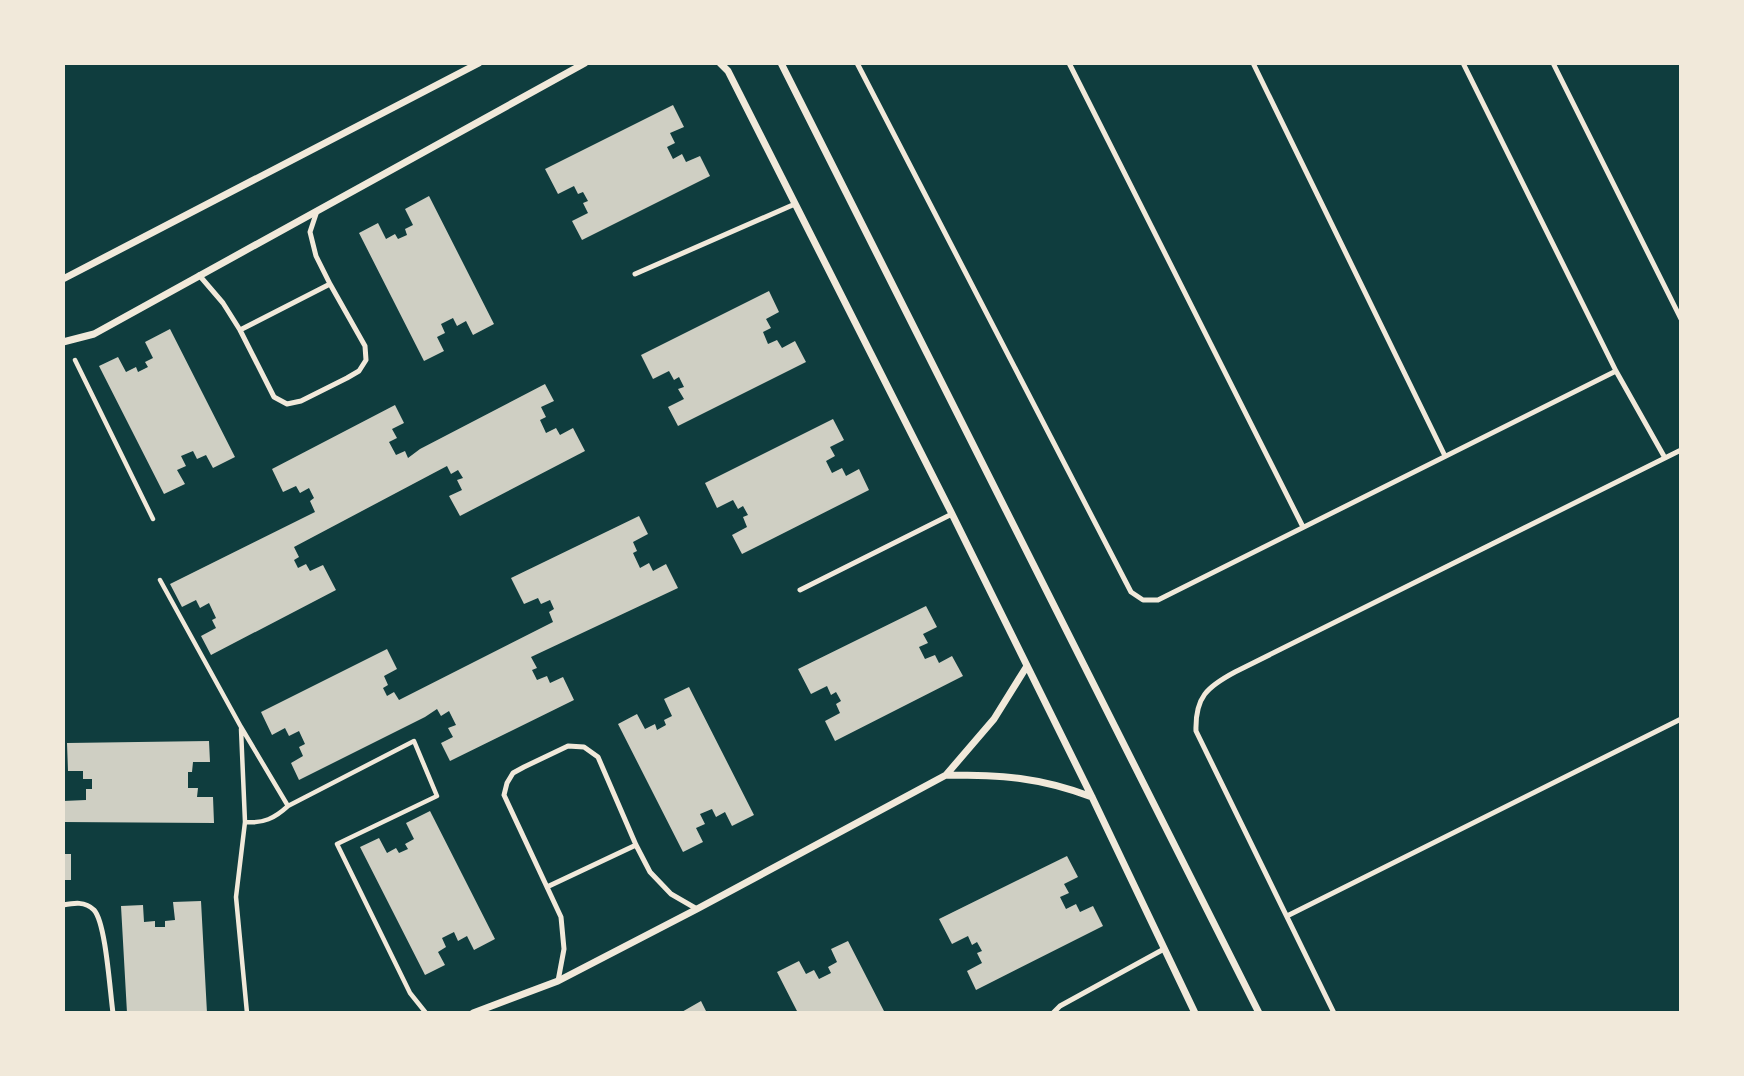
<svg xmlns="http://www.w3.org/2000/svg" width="1744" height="1076" font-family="'Titillium Web',sans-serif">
	<rect width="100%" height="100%" fill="#0f3d3e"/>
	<path fill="#cfcfc3" d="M673,105L684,127L670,133L675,143L667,147L673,159L682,154L686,162L700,156L710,176L582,240L572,221L588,213L583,203L588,201L583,192L578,194L574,186L558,194L545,169Z
		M429,196L494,324L473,335L466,321L457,326L453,318L441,324L445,333L437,337L444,351L424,361L359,233L378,223L386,239L395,234L398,239L407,235L405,229L413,225L405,209Z
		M769,291L779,312L766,319L771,328L763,332L768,344L777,340L782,348L795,341L806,362L678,426L668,407L684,399L678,389L684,387L679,377L674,380L669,371L653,379L641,355Z
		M170,329L235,457L213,468L206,455L197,459L193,451L181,456L186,466L177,470L185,484L164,494L99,366L118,357L126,372L136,367L138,372L148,367L145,362L153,358L145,342Z
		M545,384L554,401L541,407L546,417L540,420L546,433L556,428L560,435L573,428L585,451L460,516L449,496L462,490L457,480L463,478L458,470L451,474L447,466L294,547L299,557L294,560L298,568L306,564L310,571L323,565L336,590L211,655L201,636L216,628L212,620L216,618L209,603L200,608L196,600L182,607L170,584L315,512L310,501L314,498L309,488L300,493L296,486L283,492L272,469L395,405L404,423L392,429L397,438L389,442L396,455L405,451L408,458L420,449Z
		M833,419L844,440L830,447L835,456L826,461L832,473L842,468L846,476L859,469L869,490L742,554L732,535L747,527L743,517L748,515L743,506L738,509L733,500L717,508L705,483Z
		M639,516L648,534L633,542L637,551L633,553L640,568L649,563L653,571L666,564L678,588L531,657L537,668L532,670L537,680L547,676L550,683L563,677L574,700L450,761L441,743L453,737L448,728L456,725L449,711L441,716L437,709L425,717L299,780L291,763L303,756L299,747L305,744L299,731L289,736L285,728L272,735L261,712L387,649L397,669L384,676L388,685L383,688L387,696L394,692L399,700L553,622L549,612L554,609L550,600L541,604L538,598L524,604L511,578Z
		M926,606L937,627L923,634L928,643L919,647L925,659L935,655L939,663L952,656L963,676L835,741L825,721L840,713L836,704L841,701L836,692L831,695L827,686L811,694L798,669Z
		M689,687L754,815L732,826L725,812L716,817L712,809L700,814L705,824L696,828L703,842L683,852L618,724L637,714L645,729L655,724L657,730L666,725L664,720L672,716L664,699Z
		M209,741L210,762H193L192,772H188V788H198L197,797H213L214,823L63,822V801L86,800V789H92V779H83V771H68L67,743Z
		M430,811L495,939L474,950L467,936L458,941L454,932L442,938L446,947L438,952L445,965L425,975L360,847L379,838L387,853L396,848L399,853L408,849L405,844L414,839L406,823Z
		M63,854H71V880H63Z
		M1067,856L1078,877L1064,884L1069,893L1060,897L1066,909L1076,904L1080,912L1093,906L1103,926L976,990L967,971L982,963L977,953L982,951L977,942L972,945L968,936L952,944L939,919Z
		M201,901L207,1013H127L121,906L143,905L144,922L155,921V927H165V921L175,920L173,902Z
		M848,941L885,1013H798L777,972L799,961L806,974L814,970L819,979L831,973L828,967L837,962L831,949Z
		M701,1001L707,1013H680Z"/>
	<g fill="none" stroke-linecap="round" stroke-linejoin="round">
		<path stroke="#f1e9da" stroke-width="4.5" d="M75,360L153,519
			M160,580L241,727L288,806C275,818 263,824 245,822L236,897L247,1013
			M241,729L245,822
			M288,806L414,741L437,796L337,844L410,993L426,1013"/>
		<path stroke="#f1e9da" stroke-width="5" d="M857,63L1131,592L1143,600H1158L1616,371
			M1069,63L1303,527
			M1253,63L1445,456
			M1463,63L1616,371L1665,458
			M1553,63L1681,319
			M635,274L795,204
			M199,275L223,303L240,330L274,397L287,404L301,401L347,378L359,371L366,360L365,346L330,284L316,256L310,232L317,211
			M240,330L330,284
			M800,590L952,514
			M549,886L636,845
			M63,905C74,903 85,901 94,910C106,923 110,993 113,1013
			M1287,916L1681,719
			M558,981L564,949L561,917L504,795L507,783L513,773L524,767L568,746L584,747L598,757L636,845L650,872L671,894L697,909
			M1053,1013L1060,1006L1164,949
			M1334,1013L1196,731C1195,697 1207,687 1235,672L1681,450"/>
		<path stroke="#f1e9da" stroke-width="7" d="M720,63L728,71L952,514L1092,797L1195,1013
			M781,63L1259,1013
			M63,279L479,63
			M63,342L94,334L585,63
			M946,775C1002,775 1039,777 1092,797
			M473,1013L558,981L697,909L946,775L994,719L1027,666"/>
	</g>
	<rect width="1744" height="1076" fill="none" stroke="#f1e9da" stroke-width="130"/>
</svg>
